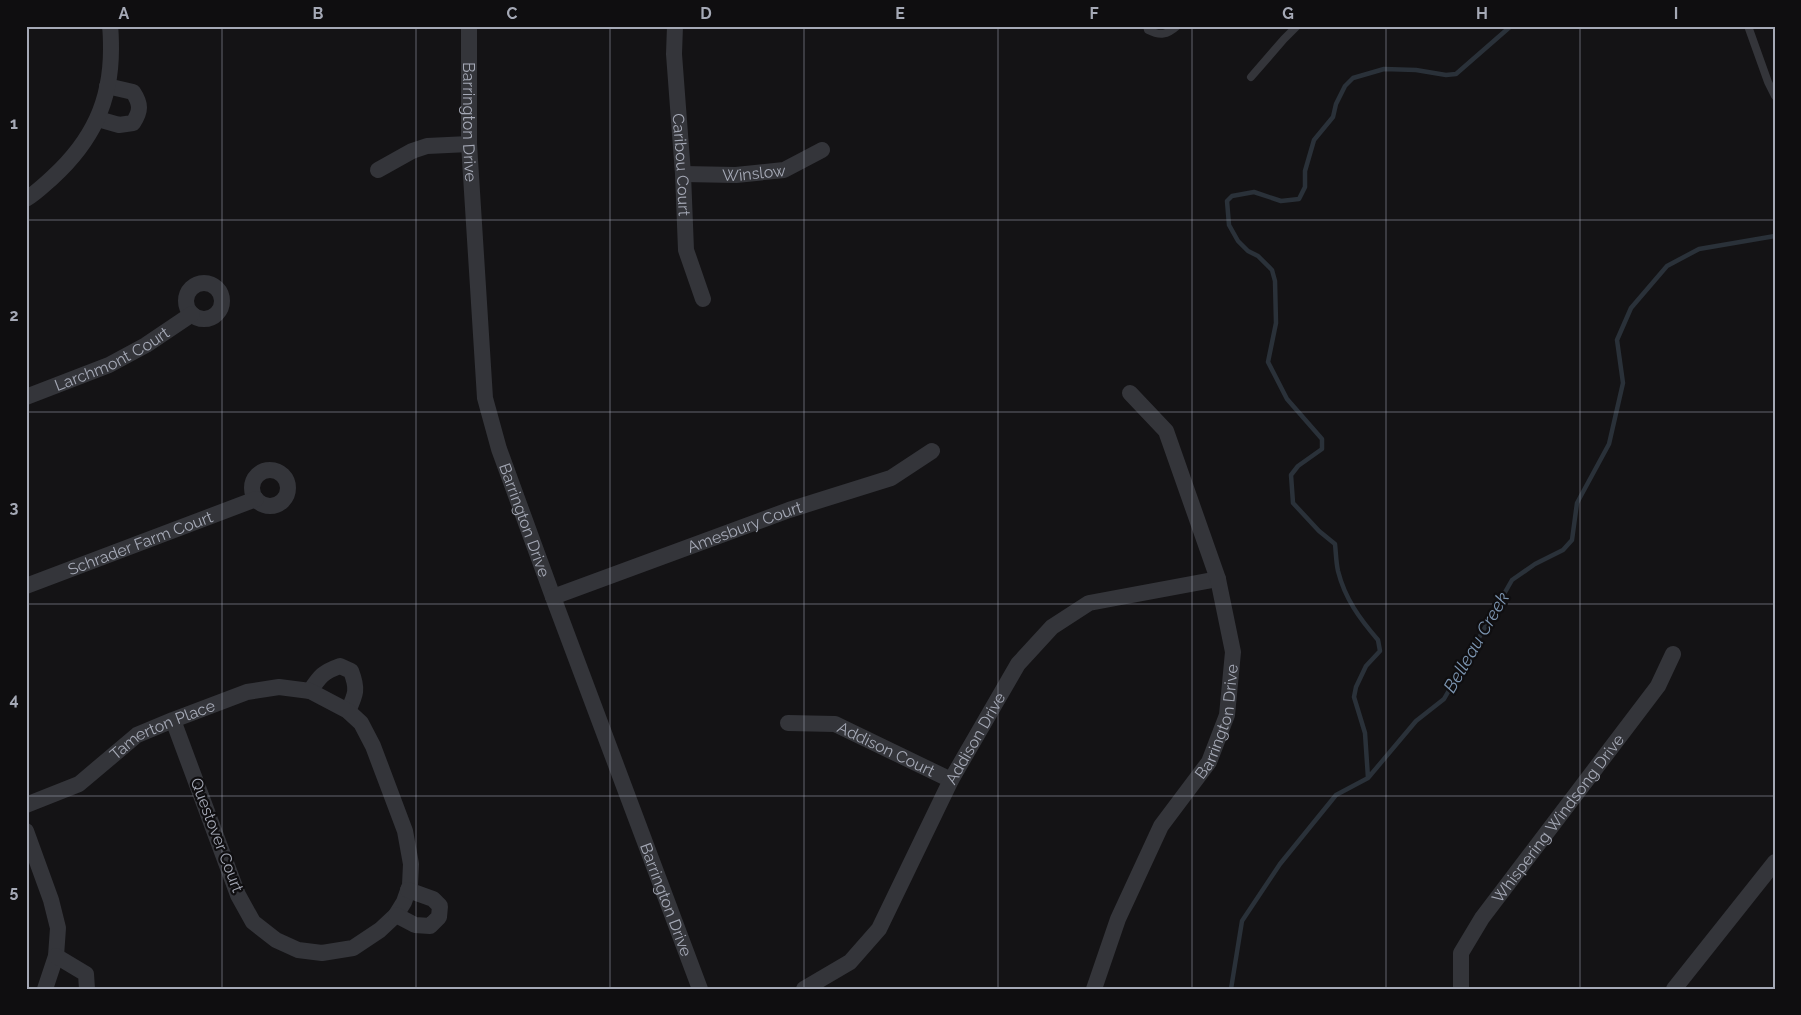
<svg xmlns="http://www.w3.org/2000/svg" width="1801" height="1015" font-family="Raleway,sans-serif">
	<rect width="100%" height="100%" fill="#141315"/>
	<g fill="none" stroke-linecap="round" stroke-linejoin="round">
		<path stroke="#2a3139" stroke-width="4.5" d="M1368,778L1365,733L1354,697L1356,687L1366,666L1380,651L1378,640C1360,619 1345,599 1338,571C1336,562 1336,553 1335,544L1319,531L1293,503L1291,475L1298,466L1322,449V439L1287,399L1268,362L1276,323L1275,281L1272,270L1258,256L1248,251L1238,241L1229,225L1227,201L1232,196L1254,192L1281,201L1299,199L1305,187V171L1314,140L1333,117L1336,104L1345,86L1353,78L1384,69L1416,70L1446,75L1456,74L1511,26
			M1231,989L1242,921L1280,864L1336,795L1368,778L1416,721L1444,699L1512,580L1535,564L1563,550L1572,540L1577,503L1609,444L1623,383L1617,340L1631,308L1667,266L1699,249L1775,236"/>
		<path stroke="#34353a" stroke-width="8" d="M1147,26L1148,30C1160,36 1167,35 1177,26
			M1748,26L1768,82L1775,96
			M1251,77L1284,39L1297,26"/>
		<g stroke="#34353a" stroke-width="16">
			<path id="s1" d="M469,26V144L485,398L499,449L553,597L700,989"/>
			<path id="s2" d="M675,26L674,54L683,174L686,250L703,299"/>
			<path d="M98,119L119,125L133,123C141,111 141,104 133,92L107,86"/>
			<path d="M378,170L412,151L427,146L469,144"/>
			<path id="s3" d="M683,174L736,175L784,170L822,150"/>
			<path d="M26,199C36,193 44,185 53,177C92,141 111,102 111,49C111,42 111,34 110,26"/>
			<circle cx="204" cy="301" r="18"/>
			<path id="s4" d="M26,397L109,365L146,345L192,314"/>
			<circle cx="270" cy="488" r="18"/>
			<path id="s5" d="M26,586L256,499"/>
			<path id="s6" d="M553,597L789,510L891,478L932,451"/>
			<path d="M310,691C320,676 323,672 340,666L351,671C358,689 356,694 348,711"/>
			<path id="s7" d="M788,723L835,724L951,780"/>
			<path id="s8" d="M26,805L79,784L137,735L173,720L247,692L279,687L310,691L348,711L361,723L373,746L405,831L411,864L410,885L404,902L396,915L380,930L353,948L322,953L298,950L276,940L253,922L238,895L173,720"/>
			<path d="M26,831L51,900L58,928L56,956L45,989"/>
			<path d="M396,915L415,925L430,926L439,917L440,906L433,899L408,890"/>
			<path d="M56,956L86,974L87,989"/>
			<path id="s9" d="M804,989L850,962L879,929L951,780L1018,664L1052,627L1089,603L1218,579"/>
			<path id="s10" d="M1094,989L1118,919L1161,826L1209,762L1227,715L1233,652L1218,579L1166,431L1130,393"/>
			<path id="s11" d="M1461,989V953L1482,918L1658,686L1673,654"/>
			<path d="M1674,989L1775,862"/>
		</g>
	</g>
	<path fill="none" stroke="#a5a9b6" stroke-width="1" stroke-opacity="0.55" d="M222,26V989M416,26V989M610,26V989M804,26V989M998,26V989M1192,26V989M1386,26V989M1580,26V989M26,220H1775M26,412H1775M26,604H1775M26,796H1775"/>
	<g text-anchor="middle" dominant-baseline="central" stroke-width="4.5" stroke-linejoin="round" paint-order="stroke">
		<g font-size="16" fill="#a5a9b6" stroke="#0f0e10">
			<text stroke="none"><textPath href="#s1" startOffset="96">Barrington Drive</textPath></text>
			<text stroke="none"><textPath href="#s2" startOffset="139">Caribou Court</textPath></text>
			<text stroke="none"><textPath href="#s3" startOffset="71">Winslow</textPath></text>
			<text stroke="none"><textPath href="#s4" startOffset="94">Larchmont Court</textPath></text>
			<text stroke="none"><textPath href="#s1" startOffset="501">Barrington Drive</textPath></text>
			<text stroke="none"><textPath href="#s6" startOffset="204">Amesbury Court</textPath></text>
			<text stroke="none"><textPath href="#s5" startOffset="122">Schrader Farm Court</textPath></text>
			<text stroke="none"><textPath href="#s10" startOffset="298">Barrington Drive</textPath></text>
			<text stroke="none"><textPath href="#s8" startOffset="158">Tamerton Place</textPath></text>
			<text stroke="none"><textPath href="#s9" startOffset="311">Addison Drive</textPath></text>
			<text stroke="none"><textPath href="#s7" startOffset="104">Addison Court</textPath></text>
			<text stroke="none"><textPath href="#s11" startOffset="202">Whispering Windsong Drive</textPath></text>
			<text transform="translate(217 835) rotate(69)">Questover Court</text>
			<text stroke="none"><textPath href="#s1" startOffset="906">Barrington Drive</textPath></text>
		</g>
		<g font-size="18" font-style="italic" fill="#7c95b1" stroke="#0f0e10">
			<text transform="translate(1476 642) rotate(-60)">Belleau Creek</text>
		</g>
	</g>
	<rect width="1801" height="1015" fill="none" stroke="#0f0e10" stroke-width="55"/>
	<rect x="28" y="28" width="1746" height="960" fill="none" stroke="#a5a9b6" stroke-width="2"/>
	<g font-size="16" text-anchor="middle" font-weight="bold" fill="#a5a9b6">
		<text x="124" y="19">A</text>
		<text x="318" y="19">B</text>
		<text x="512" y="19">C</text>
		<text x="706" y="19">D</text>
		<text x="900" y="19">E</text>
		<text x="1094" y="19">F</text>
		<text x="1288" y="19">G</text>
		<text x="1482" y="19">H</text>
		<text x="1676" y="19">I</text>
		<text x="14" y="129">1</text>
		<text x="14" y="321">2</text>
		<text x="14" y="513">3</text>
		<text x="14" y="705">4</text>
		<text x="14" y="897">5</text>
	</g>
</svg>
